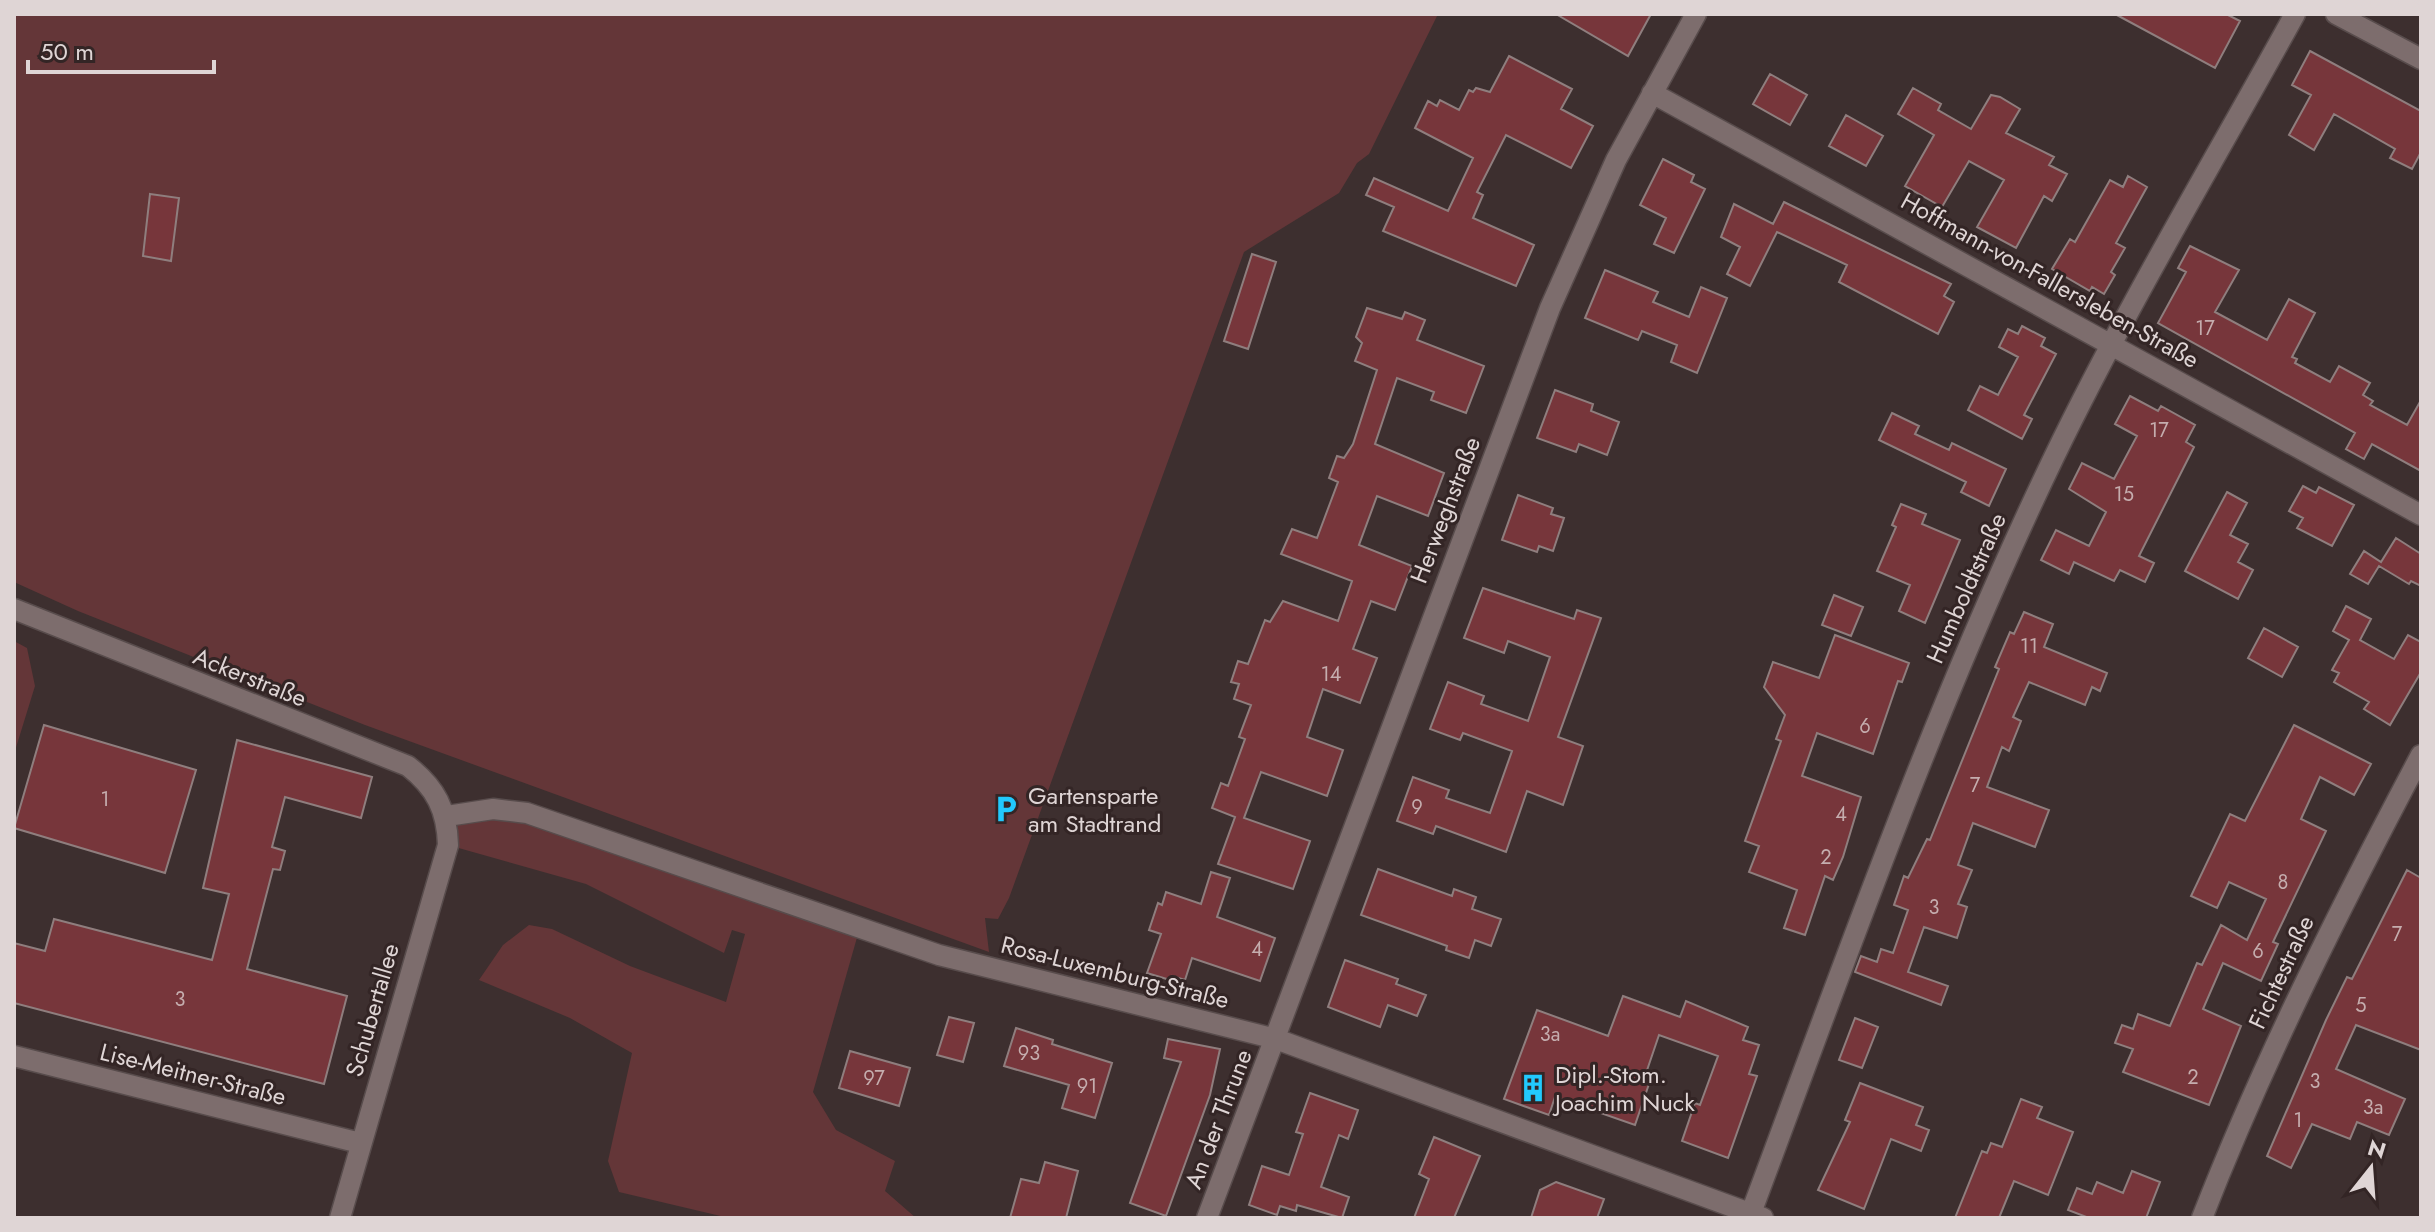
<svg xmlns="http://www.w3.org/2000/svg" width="2435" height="1232" font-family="Jost,sans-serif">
	<rect width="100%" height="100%" fill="#3d2f2f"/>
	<path fill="#643638" d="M14,14H1438L1369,154L1357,163L1339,193L1244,252L1009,898L998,919L985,918L989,952L365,725L78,611L14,582Z
		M14,641L27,648L35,686L14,754Z
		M495,810L860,927L813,1092L836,1130L895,1161L885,1191L916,1218H729L619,1192L608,1161L632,1053L570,1018L479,980L503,945L529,925L552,929L630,966L726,1002L745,934L732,930L724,953L586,884L448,845L447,817Z"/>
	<path fill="#77363b" stroke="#8f7e7e" stroke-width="2" d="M1556,14H1651L1628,56Z
		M2115,14H2226L2240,21L2215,68Z
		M2310,51L2421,111V152L2412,169L2390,158L2395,149L2334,114L2314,150L2289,135L2311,95L2292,85Z
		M1509,56L1572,89L1561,109L1593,126L1571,168L1506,135L1477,192L1483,195L1473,218L1534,245L1516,286L1383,231L1394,207L1366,195L1374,178L1448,211L1473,158L1415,128L1428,101L1437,106L1440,100L1459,110L1469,90L1473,92L1476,88L1490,92Z
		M1770,74L1807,95L1790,125L1753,104Z
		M1913,88L1941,104L1938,110L1971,129L1991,95L2000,97L2020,109L2006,133L2054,157L2049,165L2067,174L2052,201L2044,196L2016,248L1977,227L2004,180L1969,161L1942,207L1905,186L1934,135L1898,114Z
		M1846,115L1883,136L1866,166L1829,146Z
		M1663,159L1694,175L1691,182L1705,189L1674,253L1654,244L1666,218L1640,205Z
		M2128,176L2147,187L2116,243L2125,248L2111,272L2115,275L2104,294L2092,287L2090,291L2052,269L2070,239L2075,242L2110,180L2123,187Z
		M150,194L179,198L171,261L143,256Z
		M1784,202L1951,284L1944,296L1954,302L1938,334L1839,282L1847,265L1777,232L1750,286L1727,274L1740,247L1721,237L1734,204L1773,224Z
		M2190,246L2239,270L2215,312L2267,340L2289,299L2315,313L2292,357L2297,359L2295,363L2330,382L2339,366L2370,383L2363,395L2373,401L2370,405L2407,425L2421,400V471L2372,444L2364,459L2346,449L2355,433L2158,323L2186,272L2178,268Z
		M1252,254L1276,262L1248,349L1224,341Z
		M1605,270L1658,292L1653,302L1689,317L1701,287L1727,298L1697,373L1671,362L1677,345L1642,331L1638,340L1585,318Z
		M1367,308L1402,319L1405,312L1425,320L1417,340L1484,366L1466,413L1431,400L1434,392L1397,378L1375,444L1444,473L1428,516L1377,496L1359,545L1412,566L1395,610L1371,601L1353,649L1377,658L1360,703L1323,689L1307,737L1343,750L1327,796L1261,772L1244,818L1310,841L1293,889L1218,864L1235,817L1212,808L1221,783L1228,786L1245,739L1239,737L1251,705L1234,699L1239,684L1231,682L1238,661L1248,664L1265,620L1270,622L1283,601L1338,621L1352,581L1281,554L1292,529L1317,538L1338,482L1329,478L1337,456L1344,458L1353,444L1377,370L1355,361L1362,343L1356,337Z
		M2022,326L2045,338L2041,346L2056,354L2024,415L2032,419L2022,439L1968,410L1980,386L1998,395L2018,357L1999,347L2008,329L2018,334Z
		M1555,390L1593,404L1591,411L1619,422L1607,455L1579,444L1576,452L1537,438Z
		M2130,396L2158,411L2161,406L2195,425L2186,442L2194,447L2139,556L2154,563L2145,582L2120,570L2114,581L2074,562L2069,574L2041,560L2056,530L2089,546L2106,512L2069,489L2082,463L2114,479L2137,436L2115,424Z
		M1892,413L1919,426L1915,434L1949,450L1952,443L2006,469L1989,506L1961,492L1966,482L1879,440Z
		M2303,486L2316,493L2319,487L2354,505L2332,546L2297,528L2303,518L2289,511Z
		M2227,492L2247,503L2230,535L2248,544L2238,562L2253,570L2238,599L2185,571Z
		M1518,495L1553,508L1551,514L1564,518L1553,551L1539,546L1537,552L1502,540Z
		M1901,504L1926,514L1922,524L1960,540L1925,623L1899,611L1910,585L1877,571L1896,527L1892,525Z
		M2396,538L2421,554V586L2411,581L2409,584L2379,566L2368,584L2350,574L2364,551L2381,562Z
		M1483,588L1574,619L1577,610L1601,618L1558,737L1583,746L1563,805L1527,791L1506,852L1436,826L1433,834L1397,821L1413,777L1449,790L1446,798L1490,813L1512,751L1463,733L1460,740L1430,729L1448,682L1484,696L1481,704L1528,721L1550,657L1508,641L1504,653L1464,638Z
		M1834,595L1863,607L1851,636L1822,625Z
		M2346,606L2371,619L2360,640L2394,659L2408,635L2421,642V672L2390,725L2364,709L2369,702L2334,682L2339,673L2332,670L2349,640L2333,631Z
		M2024,612L2053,624L2044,647L2107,673L2100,691L2092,687L2085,705L2029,682L2013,717L2021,721L2009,751L2002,747L1987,787L2049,810L2035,847L1973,823L1958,865L1972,870L1958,904L1967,907L1957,938L1924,927L1908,972L1948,986L1941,1005L1855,972L1861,956L1877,962L1881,949L1893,953L1908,910L1894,905L1904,876L1908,878L1927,839L1930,840L1999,669L1995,667L2010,632L2014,634Z
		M2264,628L2298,647L2282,677L2248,658Z
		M1835,635L1909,663L1902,682L1898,681L1873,754L1817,733L1802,776L1861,797L1843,857L1833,880L1825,876L1805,935L1784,928L1797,890L1749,872L1759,846L1745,841L1781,741L1776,739L1785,715L1764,687L1773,662L1819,678Z
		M44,725L196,770L165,873L14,828Z
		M2294,725L2371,764L2354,795L2320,777L2301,819L2326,831L2273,942L2278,944L2261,981L2223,963L2203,1009L2241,1026L2209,1105L2123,1072L2133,1049L2115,1043L2122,1025L2133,1029L2138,1014L2170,1026L2197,963L2202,965L2221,925L2247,940L2266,899L2229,882L2217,908L2191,896L2230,814L2245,821Z
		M237,740L372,777L361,818L285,797L272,847L285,851L280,870L273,869L247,969L347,996L324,1084L14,1003V943L45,951L54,919L212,960L229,894L203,888Z
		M1378,869L1452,896L1454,889L1476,897L1472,909L1501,919L1491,946L1475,940L1469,958L1446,950L1447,946L1361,915Z
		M2407,870L2421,878V1050L2356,1025L2336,1069L2405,1099L2389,1135L2357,1122L2350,1139L2312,1124L2291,1168L2267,1156L2326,1020L2347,977L2352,979Z
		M1211,872L1230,878L1217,917L1275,938L1260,981L1192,958L1185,980L1172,976L1170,980L1147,973L1161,934L1149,930L1158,903L1162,905L1166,892L1201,904Z
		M1345,960L1398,979L1396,984L1426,995L1417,1016L1388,1005L1380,1027L1328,1007Z
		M1623,996L1680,1017L1686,1001L1748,1027L1743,1040L1759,1045L1749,1074L1757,1076L1728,1158L1682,1141L1695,1103L1700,1105L1718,1056L1659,1035L1643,1082L1649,1084L1635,1125L1555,1097L1549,1115L1504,1099L1537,1010L1608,1036Z
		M949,1017L974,1023L963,1062L937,1055Z
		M1855,1018L1878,1027L1862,1068L1839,1060Z
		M1016,1028L1053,1040L1052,1044L1112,1063L1095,1118L1062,1108L1069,1085L1004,1066Z
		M1168,1039L1220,1049L1210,1095L1166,1216L1130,1203L1181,1062L1164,1058Z
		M850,1051L910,1068L899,1106L839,1088Z
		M1860,1083L1923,1107L1916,1125L1929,1130L1921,1151L1891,1139L1864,1209L1818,1190L1850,1122L1845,1120Z
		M1310,1093L1358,1110L1348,1139L1339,1135L1321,1187L1349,1197L1342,1218L1297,1205L1296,1211L1280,1206L1277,1215L1249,1205L1262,1166L1289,1175L1303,1134L1296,1132Z
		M2021,1099L2042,1107L2037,1118L2073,1132L2048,1195L2014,1181L1999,1218H1955L1982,1151L1987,1153L1991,1143L2002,1147Z
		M1434,1137L1480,1156L1454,1218H1414L1429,1179L1419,1174Z
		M1045,1162L1078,1171L1066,1218H1010L1021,1179L1039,1183Z
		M2132,1171L2160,1182L2146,1218H2089L2068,1210L2077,1188L2092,1194L2097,1182L2123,1193Z
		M1556,1182L1604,1199L1597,1218H1531L1540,1190Z"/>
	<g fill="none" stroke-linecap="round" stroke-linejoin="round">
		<defs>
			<path id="minor" d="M2336,14L2421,59
				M1652,93L2421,515
				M14,609L408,766C436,788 447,810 448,845L340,1218
				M447,816L493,809L527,813L939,955L1276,1039L1763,1218
				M14,1056L360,1143
				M1751,1213C1846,959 1936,702 2054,457C2127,306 2214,161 2295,14
				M1207,1218L1550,308L1616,160L1696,14
				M2202,1218C2264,1059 2341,906 2421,755"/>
		</defs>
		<use href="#minor" stroke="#584c4c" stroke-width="23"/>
		<use href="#minor" stroke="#7d6d6d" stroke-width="20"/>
	</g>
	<defs>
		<symbol id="parking-bare" viewBox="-9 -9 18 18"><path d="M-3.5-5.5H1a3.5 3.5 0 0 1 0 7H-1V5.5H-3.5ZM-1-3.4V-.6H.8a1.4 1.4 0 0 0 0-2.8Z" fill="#22c9fd" stroke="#332525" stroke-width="2.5" paint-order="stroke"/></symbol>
		<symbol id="building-bare" viewBox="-9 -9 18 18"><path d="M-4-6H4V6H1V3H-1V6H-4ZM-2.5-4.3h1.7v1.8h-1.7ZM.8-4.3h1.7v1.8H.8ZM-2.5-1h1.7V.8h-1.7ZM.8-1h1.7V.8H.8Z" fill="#22c9fd" stroke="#332525" stroke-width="2.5" paint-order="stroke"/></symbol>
	</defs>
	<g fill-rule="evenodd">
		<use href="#parking-bare" x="986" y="789" width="40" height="40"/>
		<use href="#building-bare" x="1513" y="1068" width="40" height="40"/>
	</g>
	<g text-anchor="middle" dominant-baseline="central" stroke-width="6" stroke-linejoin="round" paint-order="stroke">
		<g font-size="20" fill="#c5adae">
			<text x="2205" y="328">17</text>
			<text x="2159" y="430">17</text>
			<text x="2124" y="494">15</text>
			<text x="2029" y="646">11</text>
			<text x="1331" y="674">14</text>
			<text x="1865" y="726">6</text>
			<text x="1975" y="785">7</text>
			<text x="105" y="799">1</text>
			<text x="1417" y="807">9</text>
			<text x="1841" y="814">4</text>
			<text x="1826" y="857">2</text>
			<text x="2283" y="882">8</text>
			<text x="1934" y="907">3</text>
			<text x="2397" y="934">7</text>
			<text x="1257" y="949">4</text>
			<text x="2258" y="951">6</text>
			<text x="180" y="999">3</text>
			<text x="2361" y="1005">5</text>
			<text x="1550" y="1034">3a</text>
			<text x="1029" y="1053">93</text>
			<text x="2193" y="1077">2</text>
			<text x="874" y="1078">97</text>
			<text x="2315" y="1081">3</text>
			<text x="1087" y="1086">91</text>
			<text x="2373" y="1107">3a</text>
			<text x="2298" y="1120">1</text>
		</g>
		<g font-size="24" fill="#dfd5d5" stroke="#332525">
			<text transform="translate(2050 280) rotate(29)">Hoffmann-von-Fallersleben-Straße</text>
			<text transform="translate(1445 510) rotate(-69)">Herweghstraße</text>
			<text transform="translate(1966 588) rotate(-66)">Humboldtstraße</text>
			<text transform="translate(250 677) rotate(22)">Ackerstraße</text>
			<text transform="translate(1115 972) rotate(14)">Rosa-Luxemburg-Straße</text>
			<text transform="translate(2281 972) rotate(-65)">Fichtestraße</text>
			<text transform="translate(372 1010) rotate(-74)">Schubertallee</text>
			<text transform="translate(193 1074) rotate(14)">Lise-Meitner-Straße</text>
			<text transform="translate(1218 1119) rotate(-69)">An der Thrune</text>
		</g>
		<g font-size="24" fill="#dfd5d5" stroke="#332525" text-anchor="start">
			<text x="1028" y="795">Gartensparte<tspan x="1028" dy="28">am Stadtrand</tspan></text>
			<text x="1555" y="1074">Dipl.-Stom.<tspan x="1555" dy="28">Joachim Nuck</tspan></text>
		</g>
	</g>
	<rect width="2435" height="1232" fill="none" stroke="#dfd5d5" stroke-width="32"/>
	<g transform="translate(2371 1168) rotate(17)" stroke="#332525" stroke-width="6" paint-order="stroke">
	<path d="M0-6L14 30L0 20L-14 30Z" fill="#dfd5d5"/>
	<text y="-12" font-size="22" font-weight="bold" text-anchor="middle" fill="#dfd5d5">N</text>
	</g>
	<path d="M28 60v12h186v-12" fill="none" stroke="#dfd5d5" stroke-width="4"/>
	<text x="40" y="60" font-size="24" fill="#dfd5d5" stroke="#332525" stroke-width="6" paint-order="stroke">50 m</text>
</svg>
